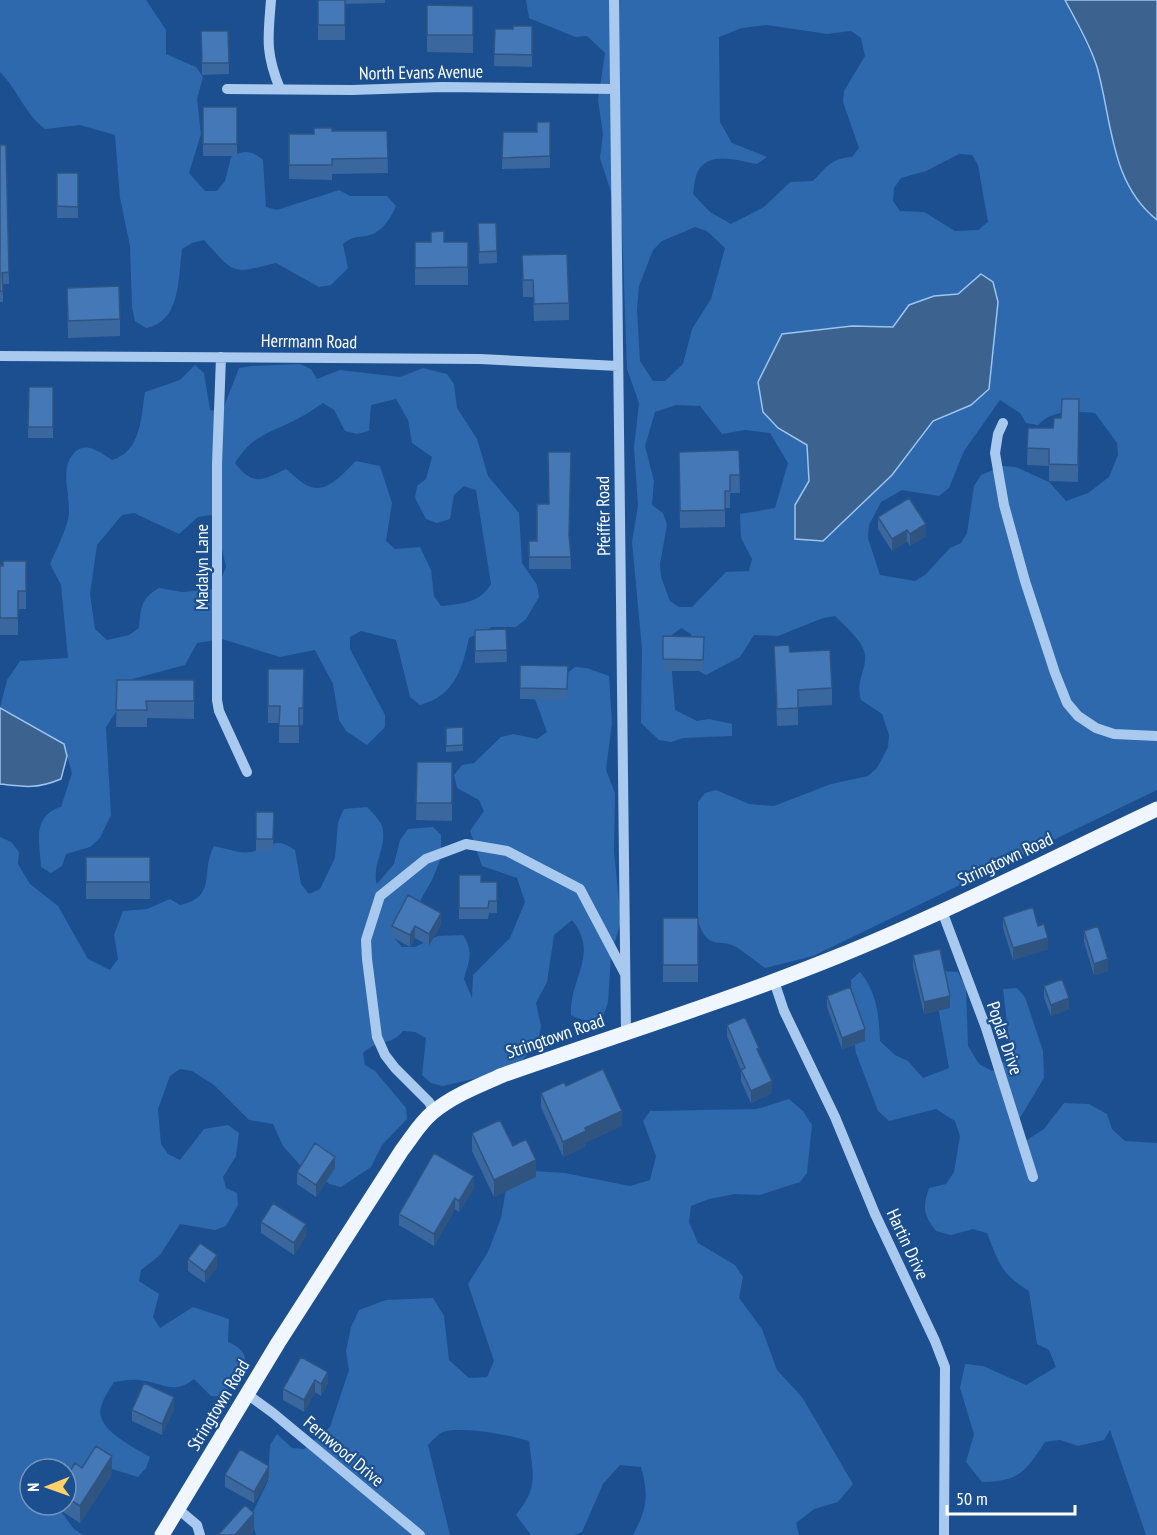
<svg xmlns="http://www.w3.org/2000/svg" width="1157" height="1535" font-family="'PT Sans Narrow',sans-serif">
	<rect width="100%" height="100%" fill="#1b4f8f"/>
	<path fill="#2e69ad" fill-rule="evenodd" d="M0,0H146L166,30V54L196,67L203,77L197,99L201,134L189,173L205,191H217L225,181L231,157C244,150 251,150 263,160L266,207L277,210L339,190L350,196H387L396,206C392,216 385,227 375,233C364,239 356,233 343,244L348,268L331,285L319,287L276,263C230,274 236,275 204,240L192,243L182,249C178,278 181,322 146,328L135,321L132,308L130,246L120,198L115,135L80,125L45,129C25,114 17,89 0,72Z
		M526,0H1065L1097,66L1114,148L1149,214L1157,220V790L813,956L765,968C756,962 747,954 738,948C718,936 710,953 698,922V802L705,793L716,790L749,804L774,806L831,784L868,776L877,768L888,747L889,735L882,714L861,700C855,681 867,669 865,654C862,640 845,626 835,616L823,618L778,636L754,635L740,657L706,675L695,669L691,634L681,628L671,636L670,648L675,710L697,721L709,719L732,724V736L683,738L671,742L659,740L641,723L642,649L632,542L638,506L634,447L639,403L627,369L622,226L600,158L603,134L598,100L605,53L587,36L575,37L529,18ZM767,25L827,34L851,31L861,38L865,56L844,91L843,102L859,148L852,157C832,158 826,167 813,181L790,182L764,207L731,224L710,212L693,194C694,188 695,176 698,171C710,150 739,161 757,164L767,157L732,143L720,122L719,37L742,28ZM959,154L972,155L978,165L988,222L978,230L955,231L924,212L900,211L893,201L894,188L901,178L926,171ZM695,227L707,231L725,248L711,299L692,329L683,364L665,381H653L640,361L637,310L639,286L653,250L662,241ZM981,274L971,405L933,421L892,475L823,541L795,505L809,481L807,445L809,330L852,326L893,327L909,305L934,296L958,294ZM1000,400L1020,413L1026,423L1038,425C1053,409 1074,412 1095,413L1117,443L1118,455L1109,477L1088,493L1066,501L1049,482L1016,467L1003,466L981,475L974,486L967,533L961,543L950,548L925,575L915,581L880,575L868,538L869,525L881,502L902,490L939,496L949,488L964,451ZM676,405L700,406L722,434L745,430L770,433L788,463L775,508L740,514L741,538L752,559L749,571L726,572L692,607H679L670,601L661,577L660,564L667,525L663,513L652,505L654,481L645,446L655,412Z
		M300,364L311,369L317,379L340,370L400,377L423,368L447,374L454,384L457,408L477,439L488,476L519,513L522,563L537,585L539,597L526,619L516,627H492L469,638C462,670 454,696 420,705L410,697L396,640L361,631L350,637V649L385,715V727L367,745L346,731L339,720L333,684L315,650L280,657L222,639L197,643L185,665L125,681L120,706L106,727L111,815L100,838L90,847L66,854L62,866L51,873L41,867C40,843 31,816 61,807L72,773L64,745L0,708L7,680L20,661L68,658L61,585L50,564C56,550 64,535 68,520C73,498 57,470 75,452C87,441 101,453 112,460C141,452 141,417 145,392L180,380L195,365L204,373L210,410L222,412L239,368L251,366ZM396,399L408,420L412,443L432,457L426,479L417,486L415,498L426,519L437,523L450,519L454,495L464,486L476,490L491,584C480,603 461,604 441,606L434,596L431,570L420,547L395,549L386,541L392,503L380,466L356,461C342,474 326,496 306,485C299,481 292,474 286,469C263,480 253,487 235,463C253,434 271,433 299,418C307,414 315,408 323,403L334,410L345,431L357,434L369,431L371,405ZM134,513L179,534L198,517L211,515L221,522V545L226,567L217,589L182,592L159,588C140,599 141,608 139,628L129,635L107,640L95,629L90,594L97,545L122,515Z
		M575,667L587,668L609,676L612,723L606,770L615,793L614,852L621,921L611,955L608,1002L604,1014C591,1022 584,1022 571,1015C569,979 600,954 572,920L554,935L547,982L536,1003L541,1026L539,1038L522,1061L490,1075L443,1086L431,1083L422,1075L426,1038L415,1032L403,1031C390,1047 379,1038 363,1053L365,1065L375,1071L406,1108L407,1119L382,1145L371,1167L341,1187L329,1184L320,1174H308L283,1146L273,1124L249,1120L214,1085L192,1071L180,1069L170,1076L158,1109L161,1144L168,1154L180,1160L204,1129L228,1125L239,1133L236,1156L223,1177L226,1188L237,1193L238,1205L226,1226L215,1230L180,1224L160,1255L141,1270L139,1281L159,1294L153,1317L160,1328L193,1307L229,1319L228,1342C262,1356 237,1378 223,1397L211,1396L194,1379C172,1396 163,1382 139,1380C131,1379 122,1381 114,1382C110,1389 103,1398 101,1407C94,1429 135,1448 150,1457L146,1468L138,1477L92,1463L66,1484V1469H30V1505H61L60,1510L74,1529L83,1535H0V837L11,842L19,852L18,864L30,884L58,906L88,959L110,970L118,959L114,935L123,911L147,909L170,899L180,905C218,897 200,872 214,846C224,848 241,854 251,852C272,848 273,835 295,850L301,884L309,894L320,889L335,858L338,822L344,809L367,807C372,812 380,820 382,826C388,847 371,864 377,884L394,864L400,840L408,829L433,827L441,835V858L432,880L420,901L409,907L394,938L402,947H415L438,936L463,935C474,952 469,961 464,979L472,998L473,975L510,938L525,902L517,878L482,866L470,831L484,811L479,800L457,788L454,775L462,765L474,763L501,737L513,734L537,739L547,732L535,699Z
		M943,971L958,972L966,988L968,1046L979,1064L992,1071L1011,1056L1003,989L1017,988L1025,997L1043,1051L1044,1078L1012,1131L1024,1142L1044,1129L1064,1103L1089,1104L1107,1114L1112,1129L1125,1141L1157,1143V1535H1146L1110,1430L1104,1440L1078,1446L1060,1440L1045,1442C1025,1472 1020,1481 982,1482L966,1462L974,1434L960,1388L965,1364L983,1366L1026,1385L1056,1367L1049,1350L1037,1344L1029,1291C1000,1273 999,1263 987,1233L973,1229L951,1235L936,1231C924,1215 922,1208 929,1188L946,1184L954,1172L960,1136L955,1121L936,1109L889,1121L878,1111L856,1053L852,1022L851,980L860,972C877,992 879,1016 880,1041L895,1055L908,1061L923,1078L949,1068L935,990Z
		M789,1099L803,1111L812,1125L807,1173L800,1182L760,1195L735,1194L709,1199L691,1206L689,1222L698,1243L735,1265L743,1277L739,1298L762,1329L777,1370L802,1397L853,1484L838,1502L814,1509L796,1523L799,1535H633C647,1509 649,1496 641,1467L620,1465L603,1484L582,1532L575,1535H531L516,1515C539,1486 533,1476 529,1441C510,1435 461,1426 443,1432C438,1434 432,1441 428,1445L450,1535H256L251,1516L268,1481L270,1445L277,1434L292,1448L304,1449L330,1427L349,1370L346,1351L351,1327L359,1310L386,1300L433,1298L444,1316L449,1360L469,1378L487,1377L494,1361L468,1284L488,1252L501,1218L508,1178L517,1170L565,1173L630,1186L650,1180L656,1156L643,1121L650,1111L757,1109Z"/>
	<path fill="#3c6290" stroke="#9cc4f0" stroke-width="1.5" d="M1065,0H1157V220C1110,183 1112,120 1097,67C1090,44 1076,21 1065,0Z
		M981,274L993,282L998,302L989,389L971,405L933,421L892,475L823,541L795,539V505L809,481L807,445L778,428L763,412L758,382L782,334L852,326L893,327L909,305L934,296L958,294Z
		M0,708L64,744L67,756L61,779C37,789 25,787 0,784Z"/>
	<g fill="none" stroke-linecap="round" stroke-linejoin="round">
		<path stroke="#a9c9ee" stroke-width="10" d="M271,0C268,38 265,52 280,89
			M614,0L626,1032
			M227,89L352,90L442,87L615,89
			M0,356L480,359L618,366
			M221,357L217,464V700L219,711L247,772
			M1003,423L998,434L995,453L1004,505L1025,581L1055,673L1067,703L1078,716L1096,728L1114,734L1157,736
			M942,911L986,1028L1033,1177
			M774,981L784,1011L835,1117L875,1214L935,1341L945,1367L944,1535
			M434,1111L429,1102L395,1068L385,1055L377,1037L367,959L366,940L380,896L426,859L466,844L507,851L580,889L625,974
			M247,1394L273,1413L420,1535
			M178,1509L197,1525L200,1535"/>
		<path stroke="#f0f6ff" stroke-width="15" d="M162,1535L278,1343L402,1150C412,1137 420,1123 432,1113C452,1096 480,1085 503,1075C614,1036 727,1001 836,957C945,913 1051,859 1157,809"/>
	</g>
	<path fill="#3a679d" d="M318,0H385V3L345,4V40H318Z
		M427,5L473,6V53L427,52Z
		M532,26V67L494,66L495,29H513Z
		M201,31H228L229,74L202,75Z
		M203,107H237V156H203Z
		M550,122V168L502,169L503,132H537Z
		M332,131H387L388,173L332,174V180L289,179V134H314Z
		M0,145H6L9,284H3V302H0Z
		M57,173H78V218H57Z
		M496,223L497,263L479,264L478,235Z
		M415,242H468V285H415Z
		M522,255L569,303V320L534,321L533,297H523Z
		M67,288L120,319V336L68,338Z
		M29,387H53V438H28Z
		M1079,416L1078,482L1049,481V466L1027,465L1028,428H1053L1061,418Z
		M739,450L740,493H730V508H725V527L680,528L679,452Z
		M878,517L926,536L910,546L907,541L892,551L878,529Z
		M570,538L571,569H529V541Z
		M26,561V609H18V635H0V566Z
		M506,629L507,662L475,663V630Z
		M663,636L704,637L703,671H663Z
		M774,646L832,688V705L798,707V725L777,726Z
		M520,665L568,666L567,700L520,699Z
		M268,669H304L303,725H299V743H279V723H268Z
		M117,680H194V719L147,718V727H116Z
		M463,727V751L446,752V728Z
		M417,762H452V821L416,820Z
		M274,812L273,851H256V839Z
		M86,857H150V899H86Z
		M459,875L481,882H497V913H489L488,919H459Z
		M1003,917L1038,926L1048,949L1013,960L1003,928Z
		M663,918H698V982H663Z
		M441,924L429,946L415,938L410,947L392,937V926Z
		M1084,931L1108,971L1094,975L1084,942Z
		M913,955L950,1008L924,1014L913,967Z
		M1044,986L1069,1009L1051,1016L1044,998Z
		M827,996L865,1041L842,1049L827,1007Z
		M727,1025L759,1054L772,1093L751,1103L741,1081V1070L727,1036Z
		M566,1086L622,1126L586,1142V1146L563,1157L541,1107V1093Z
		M472,1133L513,1146L536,1177L494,1197L472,1151Z
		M335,1168L316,1197L297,1184V1172Z
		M474,1188L459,1212L455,1209L434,1246L399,1225V1214Z
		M261,1222L306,1236L294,1255L261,1233Z
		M188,1259L217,1267L205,1283L188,1271Z
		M301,1357L328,1383L321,1396L315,1392L304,1412L283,1400V1389Z
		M174,1409L162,1435L132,1421V1410Z
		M82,1468L112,1474L80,1523L57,1508V1505H66V1478Z
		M225,1475L269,1477L254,1503L225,1487Z"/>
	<path fill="#305480" d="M926,524V536L910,546V534Z
		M907,530V541L892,551V539Z
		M441,913V924L429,946V934Z
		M415,926V938L410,947V935Z
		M1048,938V949L1013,960V948Z
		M1108,959V971L1094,975V964Z
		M950,996V1008L924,1014V1002Z
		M1069,998V1009L1051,1016V1005Z
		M865,1029V1041L842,1049V1038Z
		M772,1081V1093L751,1103V1091Z
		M622,1111V1126L586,1142V1146L563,1157V1142L585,1128Z
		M335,1157V1168L316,1197V1185Z
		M536,1160V1177L494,1197V1180Z
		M474,1176V1188L459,1212V1201Z
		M455,1198V1209L434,1246V1234Z
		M306,1224V1236L294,1255V1243Z
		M217,1255V1267L205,1283V1272Z
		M328,1372V1383L321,1396V1384Z
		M315,1380V1392L304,1412V1400Z
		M174,1397V1409L162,1435V1424Z
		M112,1456V1474L80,1523V1506Z
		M269,1466V1477L254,1503V1492Z
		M254,1513V1531L250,1535H235Z"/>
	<path fill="#4478b7" stroke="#305480" stroke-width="1.5" d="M318,0H345V25H318Z
		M427,5L473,6V35H427Z
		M513,26H532V55L494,54L495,29H513Z
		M201,31H228L229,63H202Z
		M203,107H237V144H203Z
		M537,122H550V156L502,158L503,132H537Z
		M314,128H332V131H387L388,158L332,159V165H289V134H314Z
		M0,145H6L9,272L2,273L3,291H0Z
		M57,173H78V207L57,206Z
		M478,223H496L497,251L479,252Z
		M444,231V242H468V267L415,268V242H431V232Z
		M567,254L569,303L534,304L533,280H523L522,255Z
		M119,286L120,319L68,321L67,288Z
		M29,387H53V427H28Z
		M1062,399H1079L1078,465L1049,464V449L1027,448L1028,428H1053L1054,418H1061Z
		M739,450L740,475H730V491H725V510L680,511L679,452Z
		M548,452H571L569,535L571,557H529V541H537V504H549Z
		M909,498L926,524L910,534L907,530L892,539L878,517Z
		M3,561H26V591H18V618H0V566H3Z
		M506,629L507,650L475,651V630Z
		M663,636L704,637L703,660L663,659Z
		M789,645L790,652L830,650L832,688L798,690V708L777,709L774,646Z
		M520,665L568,666L567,689L520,688Z
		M268,669H304L303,708H299V726H279L280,706H268Z
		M117,680H194V701H146L147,710H116Z
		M463,727V745L446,746V728Z
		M417,762H452V803H416Z
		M256,812H274L273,839H256Z
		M86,857H150V882H86Z
		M459,875H481V882H497V901H489L488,908H459Z
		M408,895L441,913L429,934L415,926L410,935L392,926Z
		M1033,907L1038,926L1044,924L1048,938L1013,948L1003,917Z
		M663,918H698V965H663Z
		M1098,926L1108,959L1094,964L1084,931Z
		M940,949L950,996L924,1002L913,955Z
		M1062,979L1069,998L1051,1005L1044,986Z
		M850,987L865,1029L842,1038L827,996Z
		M745,1017L759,1048L757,1049L772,1081L751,1091L741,1070L745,1068L727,1025Z
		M603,1069L622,1111L585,1128L586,1131L563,1142L541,1093L564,1082L566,1086Z
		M500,1120L513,1146L526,1139L536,1160L494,1180L472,1133Z
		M315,1143L335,1157L316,1185L297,1172Z
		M434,1153L474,1176L459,1201L455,1198L434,1234L399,1214Z
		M273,1203L306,1224L294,1243L261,1222Z
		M200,1243L217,1255L205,1272L188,1259Z
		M301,1357L328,1372L321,1384L315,1380L304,1400L283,1389Z
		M144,1383L174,1397L162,1424L132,1410Z
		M96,1446L112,1456L80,1506L66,1497V1478L75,1463L82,1468Z
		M240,1449L269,1466L254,1492L225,1475Z
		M245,1505L254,1513L235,1535H218Z"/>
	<g text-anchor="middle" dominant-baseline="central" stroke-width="4.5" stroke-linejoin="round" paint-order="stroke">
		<g font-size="18" fill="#fff" stroke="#1b4f8f">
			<text transform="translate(421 72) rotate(-1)">North Evans Avenue</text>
			<text transform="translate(309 341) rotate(1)">Herrmann Road</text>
			<text transform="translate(603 516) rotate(-91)">Pfeiffer Road</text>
			<text transform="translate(201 567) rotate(-90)">Madalyn Lane</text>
			<text transform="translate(1005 859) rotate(-25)">Stringtown Road</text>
			<text transform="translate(555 1036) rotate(-19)">Stringtown Road</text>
			<text transform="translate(1005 1038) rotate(71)">Poplar Drive</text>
			<text transform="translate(908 1244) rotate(65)">Hartin Drive</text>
			<text transform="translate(218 1405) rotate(-59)">Stringtown Road</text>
			<text transform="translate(344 1451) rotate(40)">Fernwood Drive</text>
		</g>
	</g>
	<g transform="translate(48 1487) rotate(269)"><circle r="28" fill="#1b4f8f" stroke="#7695bc" stroke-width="1.5"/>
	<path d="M0-4.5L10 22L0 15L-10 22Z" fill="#ffd166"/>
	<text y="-9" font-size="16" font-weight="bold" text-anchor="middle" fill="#ffffff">N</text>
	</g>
	<path d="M947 1505v9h128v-9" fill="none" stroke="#ffffff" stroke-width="3"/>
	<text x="956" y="1505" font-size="18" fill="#ffffff" stroke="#1b4f8f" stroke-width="4.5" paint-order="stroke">50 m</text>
</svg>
